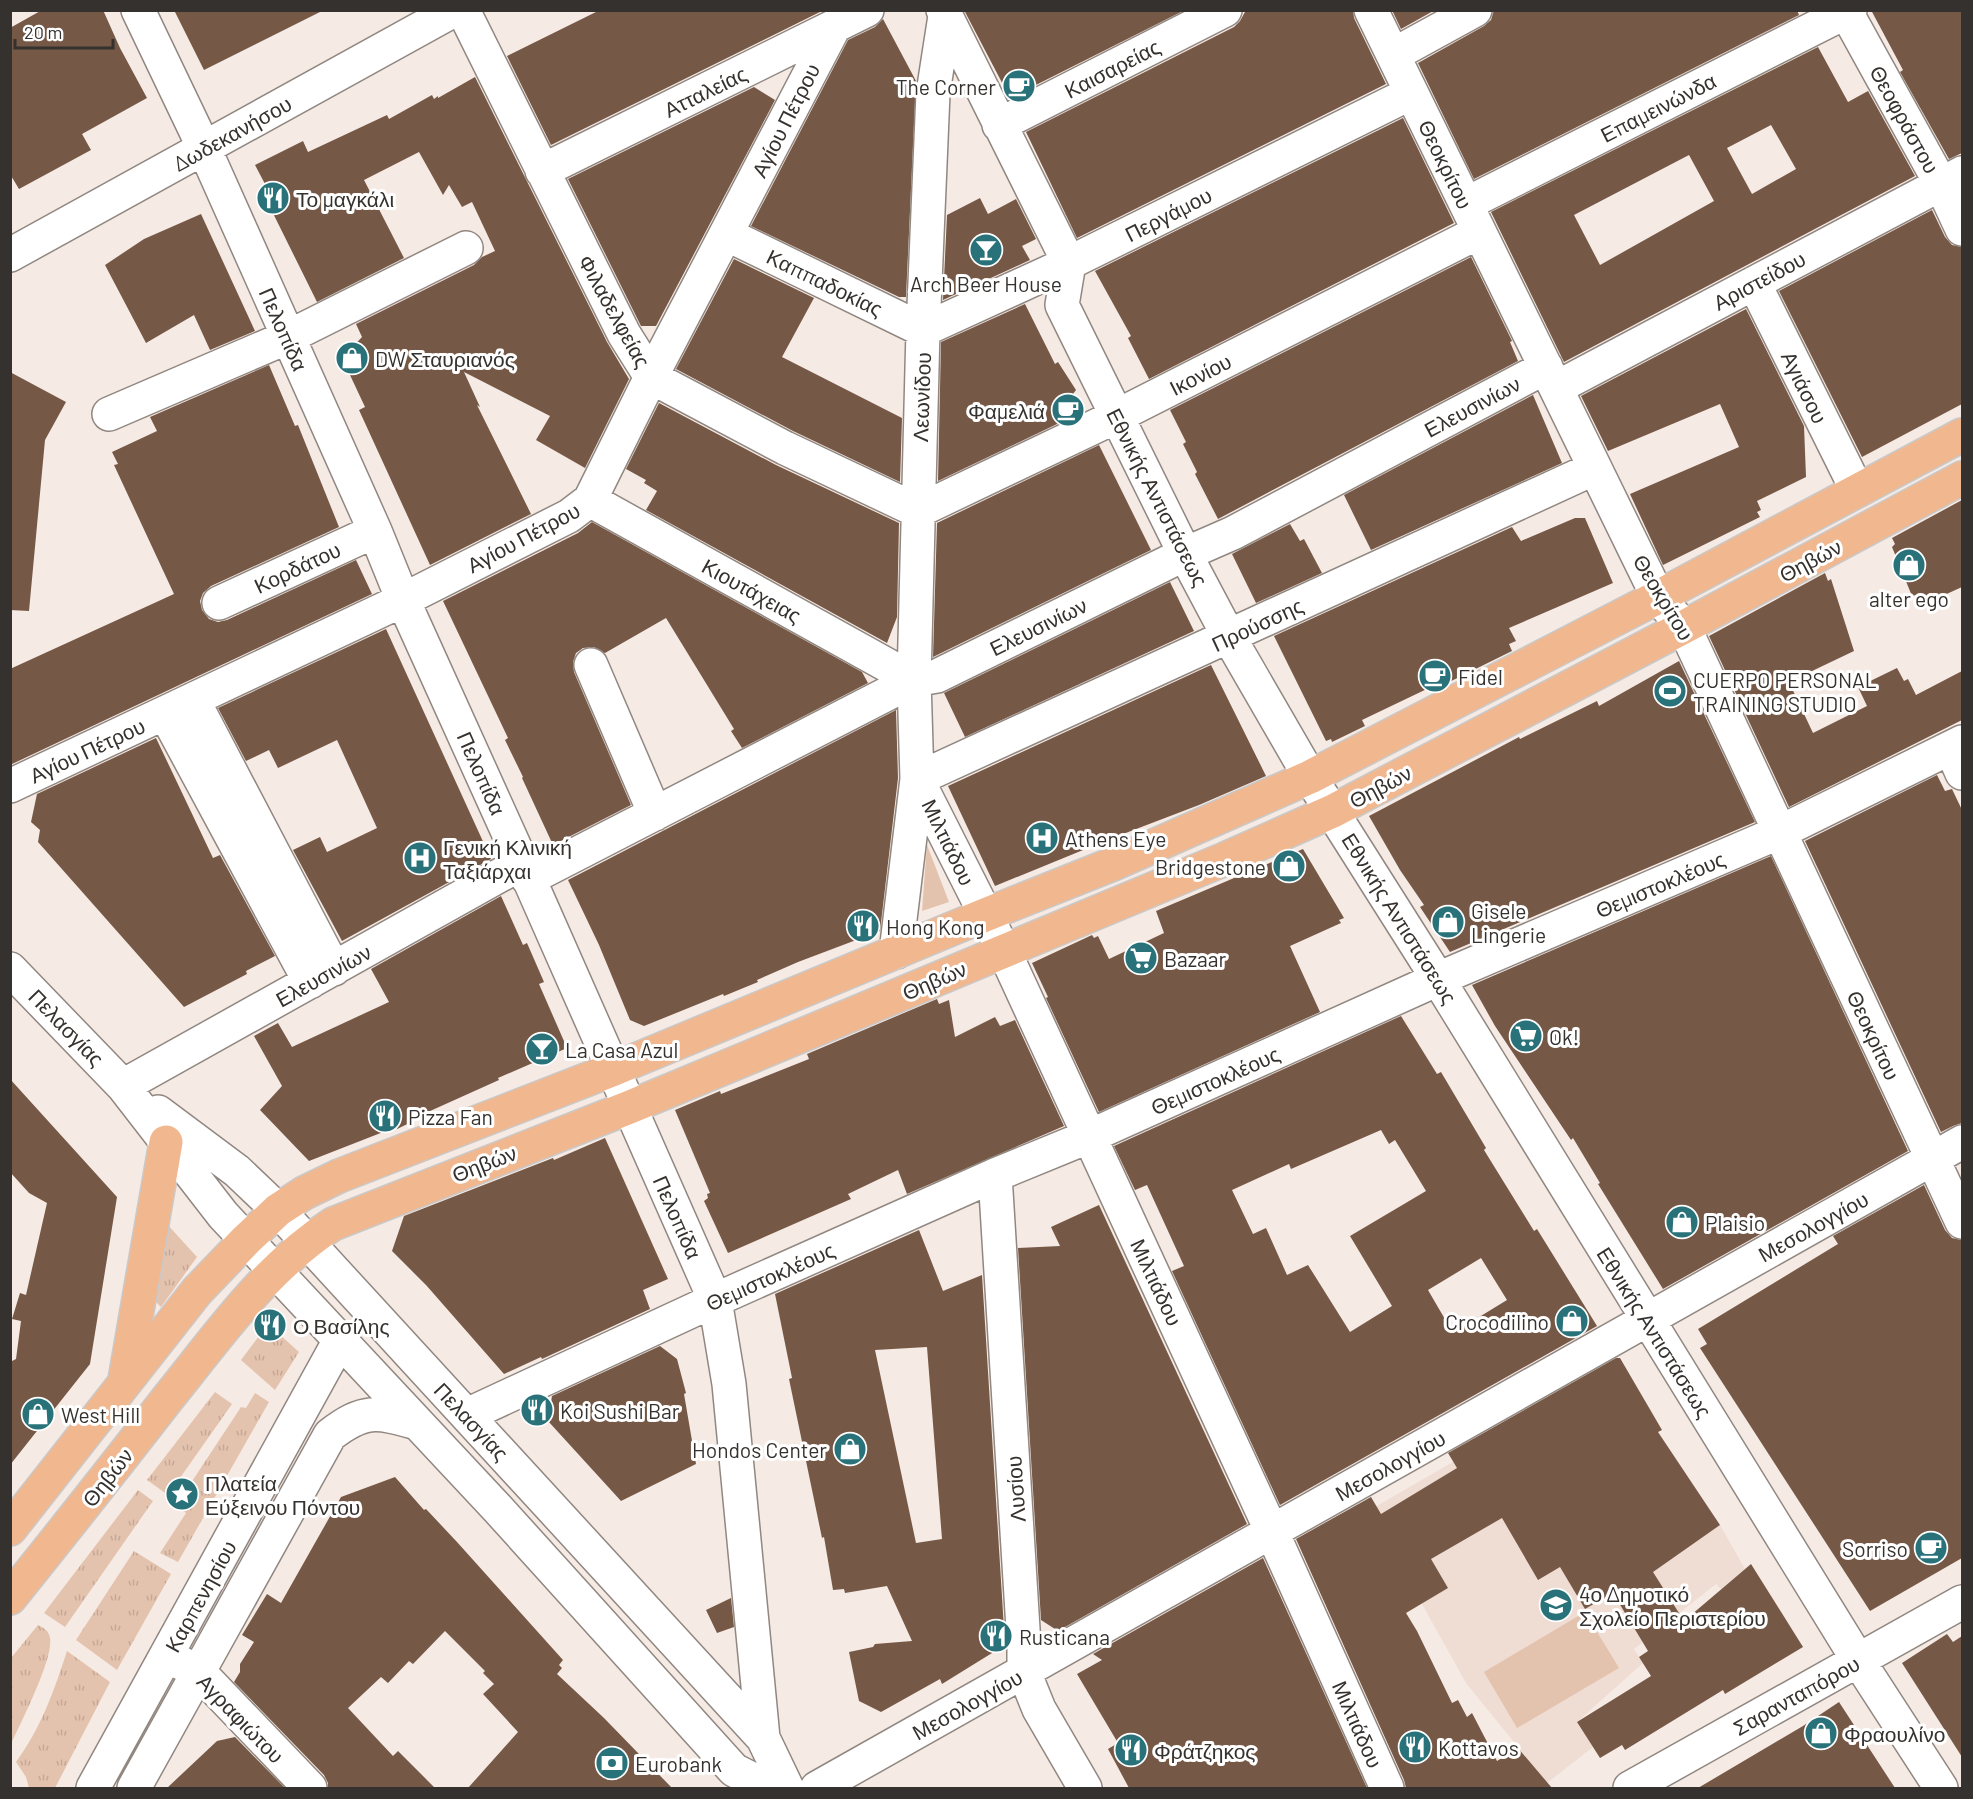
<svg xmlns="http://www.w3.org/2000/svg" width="1973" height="1799" font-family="Barlow,sans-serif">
	<defs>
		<pattern id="grass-tufts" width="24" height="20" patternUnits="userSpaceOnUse" patternTransform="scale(1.5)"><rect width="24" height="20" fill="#e4c3ae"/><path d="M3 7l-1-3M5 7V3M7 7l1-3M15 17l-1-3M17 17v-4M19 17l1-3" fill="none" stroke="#c4a896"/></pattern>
	</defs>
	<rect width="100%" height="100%" fill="#f6eae4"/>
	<path fill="#efdcd2" d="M1515,1426L1674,1557L1720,1525L1745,1569L1721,1589L1716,1584L1634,1649L1643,1663L1577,1722L1593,1747L1547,1783L1466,1683L1412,1586L1332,1532Z"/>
	<path fill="url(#grass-tufts)" d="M167,1224L197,1257L161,1307L156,1302V1298Z
		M268,1324L299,1352L275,1390L241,1360Z
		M215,1392L232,1404L168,1495L147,1480Z
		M255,1393L269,1402L178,1562L160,1553L186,1513L177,1504L241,1407L246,1408Z
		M138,1490L153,1501L65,1627L44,1613Z
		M134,1551L171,1574L117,1670L76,1640Z
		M38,1625C44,1628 49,1631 50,1638C54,1658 20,1724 11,1744V1658Z
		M67,1651L110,1682L55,1788H29L26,1777L16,1762C41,1728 54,1691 67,1651Z"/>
	<path fill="#e4c3ae" d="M927,845L949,902L922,911Z
		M1585,1612L1619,1668L1517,1728L1484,1672Z"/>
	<path fill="#765846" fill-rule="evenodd" d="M42,10H103L120,48L147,98L82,134L91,150L19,189L10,174V28Z
		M174,10H324L204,70Z
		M600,10H824L551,145L507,56Z
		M964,10H1180L1181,12L1010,98Z
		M1246,10H1353L1354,18L1386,84L1077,238L1026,132L1234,27L1240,21Z
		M1392,10H1435L1401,29Z
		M1494,10H1797L1799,15L1474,179L1418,63L1484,26L1491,20Z
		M1871,10H1962V153L1949,159L1900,72L1903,70Z
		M883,19L916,81L906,297H899L751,226L848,40L875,27Z
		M1818,47L1848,102L1868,91L1915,176L1564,362L1491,212ZM1771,125L1796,169L1752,194L1727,148ZM1689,155L1714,201L1600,265L1574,215Z
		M475,77L607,342L629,379L585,468L536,440L550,416L464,372L480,407L477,405L531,514L430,565L359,410L365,407L342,358L362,337L356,324L474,265L482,257L495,251L472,202L462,207L449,185L443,195L419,152L364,180L404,258L317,302L260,187L265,184L255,165L303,141L308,152L387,115L389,119L432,95L434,99L438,96V98Z
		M754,87L775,100L656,326H641L568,179Z
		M1403,118L1454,223L1149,379L1128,338L1131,336L1095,271Z
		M980,198L988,214L1016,199L1036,239L1022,246L1030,260L943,300L947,215Z
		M1932,210L1945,237L1952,245L1962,247V404L1862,457L1779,291Z
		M201,214L255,331L210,350L194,315L146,343L105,265L144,239Z
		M1471,257L1512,341L1510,342L1518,361L1218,519L1195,474L1197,472L1183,444L1186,442L1170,410Z
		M734,259L814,298L782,357L902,418L900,482L793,431L676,369Z
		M1025,304L1055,364L1058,362L1076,390L1073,394L1082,412L938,481L941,342Z
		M1746,309L1804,426L1806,477L1757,501L1761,510L1757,512L1760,517L1663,565L1630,494L1739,447L1720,404L1608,451L1581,396Z
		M269,365L295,426L298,425L339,527L211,586L203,593L200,601L202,610L209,619L218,622L227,620L356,560L372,594L10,765V669L174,594L114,465L118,464L112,452L157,431L150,417Z
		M10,372L66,402L45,440L29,611L10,610Z
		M1533,395L1562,463L1371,550L1344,495Z
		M659,403L776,465L899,523L897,617L887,643L646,510L657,491L644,483L646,480L626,469Z
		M1099,445L1151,550L933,657L937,523Z
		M1962,500V587L1929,602L1928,598L1920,601L1916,595L1912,596L1892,547L1895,544L1892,538Z
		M1575,518H1585L1613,583L1509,628L1516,641L1509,644L1512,651L1433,690L1431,687L1362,720L1365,726L1332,742L1331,739L1326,741L1274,636L1512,527L1521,541Z
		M592,522L862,672L868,683L742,748L731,731L734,729L666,618L605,653L594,647L583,648L576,653L573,662L574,672L631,805L553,845L522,778L523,777L505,740L508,738L443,601L578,533Z
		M1290,524L1300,541L1304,539L1322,573L1256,603L1232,554Z
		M1825,573L1828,581L1831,579L1854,651L1789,682L1813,733L1867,706L1858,687L1897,668L1904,681L1908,679L1916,695L1962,671V720L1789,807L1709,636Z
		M1170,582L1194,631L965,737L944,693Z
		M386,629L491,859L342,941L293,850L320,837L327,852L377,828L337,740L278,768L269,750L246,761L218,708Z
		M1679,661L1755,822L1450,952L1420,907L1424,905L1400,870L1369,816L1519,737L1520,739L1597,701L1599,706Z
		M1211,665L1266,776L1199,805L1110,839L995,886L948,786Z
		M896,710L898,778L880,931L798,962L757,980L758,982L724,996L723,994L644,1026L630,1020L599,945L568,880Z
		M156,738L213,858L220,855L275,956L246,971L247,974L184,1007L38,842L40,830L31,822L37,794Z
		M1937,775L1945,791L1952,789L1962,810V1123L1953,1126L1941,1132L1805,841Z
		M1303,849L1344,918L1339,920L1341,923L1290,946L1320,1012L1099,1112L1046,998L1048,997L1032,963L1092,935L1094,938L1098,936L1109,959L1164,933L1156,911Z
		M1771,856L1908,1151L1663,1289L1598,1184L1600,1183L1573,1138L1571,1140L1495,1026L1472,985Z
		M501,896L523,945L527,943L544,982L539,984L567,1048L498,1078L499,1080L419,1116L420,1118L397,1129L396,1127L309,1161L260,1110L282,1086L254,1036L278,1023L292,1047L389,1002L371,969Z
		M937,999L939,1004L949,1000L955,1037L995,1017L1000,1026L1015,1020L1064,1126L907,1194L898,1170L848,1194L851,1199L728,1253L704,1201L708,1198L707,1194L710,1193L675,1110L720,1091L721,1094L809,1059L807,1054Z
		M1401,1016L1437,1074L1441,1072L1486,1148L1484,1150L1534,1231L1537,1229L1597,1326L1280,1505L1172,1271L1184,1266L1147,1185L1135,1190L1114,1146ZM1381,1130L1389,1144L1395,1140L1426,1191L1350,1236L1392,1306L1350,1332L1308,1265L1287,1275L1266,1228L1253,1234L1232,1190L1289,1164L1291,1169ZM1481,1258L1507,1300L1453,1333L1428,1290Z
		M10,1079L117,1197L90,1364L10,1465V1362L16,1359L21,1321L12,1319L20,1293L26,1295L47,1203L29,1193L10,1172Z
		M605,1138L668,1279L643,1290L650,1309L542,1359L541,1357L504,1374L426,1285L392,1251L404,1216L553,1158L554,1160Z
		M1924,1185L1945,1230L1952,1238L1962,1240V1558L1870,1611L1700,1348L1707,1344L1698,1329L1838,1244L1833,1236Z
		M1099,1205L1247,1524L1058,1631L1041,1620L1018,1248L1060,1246L1051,1227Z
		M919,1230L943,1291L982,1275L1005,1645L942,1684L940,1679L881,1712L859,1701L849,1652L873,1647L875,1644L912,1641L887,1586L845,1593L844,1589L833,1590L824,1537L822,1538L789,1379L792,1378L775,1294ZM927,1347L942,1539L916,1543L875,1350Z
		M660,1346L677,1359L686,1393L684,1394L696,1464L621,1501L548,1421L552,1396Z
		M1616,1358H1620L1662,1430L1658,1432L1720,1525L1653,1572L1684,1621L1751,1564L1803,1647L1725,1694L1723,1690L1625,1750L1622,1745L1600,1758L1577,1722L1651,1676L1639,1657L1648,1651L1613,1593L1585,1609L1560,1567L1538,1580L1502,1518L1431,1559L1448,1588L1406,1613L1417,1631L1452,1703L1458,1700L1467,1717L1472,1713L1497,1761L1518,1748L1552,1788H1406L1404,1780L1296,1539L1371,1497L1381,1514L1457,1468L1448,1453Z
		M395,1477L424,1510L426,1509L457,1542L563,1660L559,1665L562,1668L557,1674L604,1718L672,1788H468L518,1732L483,1694L494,1684L483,1673L485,1671L445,1631L413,1664L409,1661L388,1683L381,1677L348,1708L393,1756L398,1751L435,1788H328V1783L324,1775L234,1682L240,1672V1664L254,1642L242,1635L267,1594L281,1603L341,1497Z
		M1263,1558L1367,1788H1129L1108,1749L1118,1743L1077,1674L1102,1660L1093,1654Z
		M731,1598L734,1627L717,1633L706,1610Z
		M1947,1634L1953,1642L1962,1636V1757L1902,1663Z
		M1839,1702L1895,1788H1698L1803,1726Z
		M235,1737L285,1788H167L217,1741Z"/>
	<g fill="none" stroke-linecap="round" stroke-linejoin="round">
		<defs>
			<path id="minor" d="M138,10L204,148L375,531L403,600L522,863L715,1300L729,1384L763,1738
				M463,10L624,334L651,377L785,448L918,511
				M943,10L1069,263L1062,305L1185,554L1229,637L1310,777L1438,979L1858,1660L1941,1788
				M1371,10L1658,597L1684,627L1962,1222
				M1845,10L1941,184L1962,229
				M1393,55L1475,10
				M999,125L1225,10
				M542,171L867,10
				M1466,204L1850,10
				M726,234L923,330
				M10,255L454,10
				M1754,283L1857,490
				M923,330L1069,263L1411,93
				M1556,388L1962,173
				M109,414L288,337L466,248
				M590,500L914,680
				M918,511L1117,416L1479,232
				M219,603L375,531
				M591,665L655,814
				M193,700L334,969
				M165,713L310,982
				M1951,748L1962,773
				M917,779L1004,951L1272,1532L1387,1788
				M917,779L1595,468
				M10,786L403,600L569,516L590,500L651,377L833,29
				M528,879L914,680L937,676L1185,554L1233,533L1546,367
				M896,952L917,779L914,680L923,330L933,93L945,16
				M10,969L123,1086L223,1215L498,1509L734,1770L769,1788
				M123,1086L522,863
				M158,1112L237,1171L278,1210L763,1738L787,1788
				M995,1175L1024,1645V1672L1039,1709L1085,1788
				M467,1415L715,1300L995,1175L1090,1136L1438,979L1780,832L1962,742
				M181,1663L199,1672L310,1788
				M93,1788L340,1340
				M134,1788L330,1435C365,1408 377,1412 417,1423
				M817,1788L1962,1142
				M1630,1788L1962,1602"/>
			<path id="major" d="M125,1380L166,1142
				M10,1529L197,1291L246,1240L278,1210L304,1193L339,1176L614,1069L985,915L1113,864L1310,777L1658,597L1962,435
				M10,1598C63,1532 116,1465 168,1398C219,1335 265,1268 333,1224L630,1107L1225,859L1333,811L1684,627L1962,478"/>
		</defs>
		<use href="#minor" stroke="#918781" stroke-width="36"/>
		<use href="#major" stroke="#cac9c9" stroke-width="36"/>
		<use href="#minor" stroke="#fff" stroke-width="33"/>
		<use href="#major" stroke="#f1b78e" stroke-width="33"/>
	</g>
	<defs>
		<symbol id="cafe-disc" viewBox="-11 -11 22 22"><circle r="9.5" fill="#297279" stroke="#fff"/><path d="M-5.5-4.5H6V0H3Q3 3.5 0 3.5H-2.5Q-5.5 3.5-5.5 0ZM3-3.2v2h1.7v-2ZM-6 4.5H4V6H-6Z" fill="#fff"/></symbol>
		<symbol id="restaurant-disc" viewBox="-11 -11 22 22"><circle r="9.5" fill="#297279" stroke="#fff"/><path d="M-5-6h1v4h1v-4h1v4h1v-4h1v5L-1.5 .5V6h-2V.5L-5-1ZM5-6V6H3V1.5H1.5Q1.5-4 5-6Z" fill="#fff"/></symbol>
		<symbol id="bar-disc" viewBox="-11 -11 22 22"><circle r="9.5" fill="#297279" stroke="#fff"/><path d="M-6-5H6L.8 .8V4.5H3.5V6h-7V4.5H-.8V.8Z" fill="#fff"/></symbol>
		<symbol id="shop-disc" viewBox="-11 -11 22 22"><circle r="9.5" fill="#297279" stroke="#fff"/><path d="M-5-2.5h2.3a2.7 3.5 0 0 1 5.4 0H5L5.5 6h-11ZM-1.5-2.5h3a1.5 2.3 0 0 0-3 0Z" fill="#fff"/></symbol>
		<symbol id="stadium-disc" viewBox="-11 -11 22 22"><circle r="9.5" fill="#297279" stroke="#fff"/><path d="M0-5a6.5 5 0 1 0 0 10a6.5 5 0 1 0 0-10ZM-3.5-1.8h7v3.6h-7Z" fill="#fff"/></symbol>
		<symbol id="hospital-disc" viewBox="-11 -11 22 22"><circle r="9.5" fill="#297279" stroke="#fff"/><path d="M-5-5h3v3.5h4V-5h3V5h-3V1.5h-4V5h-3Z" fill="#fff"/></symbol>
		<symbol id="supermarket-disc" viewBox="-11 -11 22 22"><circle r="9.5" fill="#297279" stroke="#fff"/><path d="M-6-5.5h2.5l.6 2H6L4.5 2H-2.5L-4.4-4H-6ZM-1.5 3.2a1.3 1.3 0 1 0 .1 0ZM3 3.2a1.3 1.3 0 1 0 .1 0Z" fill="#fff"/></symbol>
		<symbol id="sight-disc" viewBox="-11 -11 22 22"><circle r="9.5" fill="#297279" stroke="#fff"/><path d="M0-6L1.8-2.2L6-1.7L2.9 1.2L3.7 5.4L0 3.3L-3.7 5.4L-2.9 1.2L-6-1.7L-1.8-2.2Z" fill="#fff"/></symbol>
		<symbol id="school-disc" viewBox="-11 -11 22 22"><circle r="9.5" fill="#297279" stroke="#fff"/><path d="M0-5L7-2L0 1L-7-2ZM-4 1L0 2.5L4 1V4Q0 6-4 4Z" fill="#fff"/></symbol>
		<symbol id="bank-disc" viewBox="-11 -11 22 22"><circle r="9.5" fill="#297279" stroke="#fff"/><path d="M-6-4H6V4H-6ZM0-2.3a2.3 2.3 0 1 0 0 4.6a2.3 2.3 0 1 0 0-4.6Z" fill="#fff"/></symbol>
	</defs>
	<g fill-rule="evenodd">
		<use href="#cafe-disc" x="1000" y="67" width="38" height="38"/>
		<use href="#restaurant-disc" x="254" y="179" width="38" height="38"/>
		<use href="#bar-disc" x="967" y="231" width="38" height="38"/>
		<use href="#shop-disc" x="333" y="339" width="38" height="38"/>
		<use href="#cafe-disc" x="1049" y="391" width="38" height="38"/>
		<use href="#shop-disc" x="1890" y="546" width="38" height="38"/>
		<use href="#cafe-disc" x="1416" y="657" width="38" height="38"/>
		<use href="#stadium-disc" x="1651" y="672" width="38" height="38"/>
		<use href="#hospital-disc" x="1023" y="819" width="38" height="38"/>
		<use href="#hospital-disc" x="401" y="839" width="38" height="38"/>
		<use href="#shop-disc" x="1270" y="847" width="38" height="38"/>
		<use href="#shop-disc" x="1429" y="903" width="38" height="38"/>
		<use href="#restaurant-disc" x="844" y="907" width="38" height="38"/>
		<use href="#supermarket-disc" x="1122" y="939" width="38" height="38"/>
		<use href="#supermarket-disc" x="1507" y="1017" width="38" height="38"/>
		<use href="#bar-disc" x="523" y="1030" width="38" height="38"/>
		<use href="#restaurant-disc" x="366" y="1097" width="38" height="38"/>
		<use href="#shop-disc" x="1663" y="1203" width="38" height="38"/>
		<use href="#shop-disc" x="1553" y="1302" width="38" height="38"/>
		<use href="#restaurant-disc" x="251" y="1306" width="38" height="38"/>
		<use href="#restaurant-disc" x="518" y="1391" width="38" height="38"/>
		<use href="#shop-disc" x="19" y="1395" width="38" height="38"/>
		<use href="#shop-disc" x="831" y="1430" width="38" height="38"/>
		<use href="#sight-disc" x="163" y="1475" width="38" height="38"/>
		<use href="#cafe-disc" x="1912" y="1529" width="38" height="38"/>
		<use href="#school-disc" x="1537" y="1586" width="38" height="38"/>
		<use href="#restaurant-disc" x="977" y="1617" width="38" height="38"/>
		<use href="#shop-disc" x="1802" y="1714" width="38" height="38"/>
		<use href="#restaurant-disc" x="1396" y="1728" width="38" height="38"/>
		<use href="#restaurant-disc" x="1112" y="1731" width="38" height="38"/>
		<use href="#bank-disc" x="593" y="1744" width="38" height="38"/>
	</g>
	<g text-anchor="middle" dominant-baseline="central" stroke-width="6" stroke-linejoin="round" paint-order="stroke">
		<g font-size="21" fill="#35312e" stroke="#fff">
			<text transform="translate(1112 68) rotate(-27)">Καισαρείας</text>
			<text transform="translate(705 91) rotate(-26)">Ατταλείας</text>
			<text transform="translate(1658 107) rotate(-27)">Επαμεινώνδα</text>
			<text transform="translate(1905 119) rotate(61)">Θεοφράστου</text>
			<text transform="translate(785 120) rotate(-63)">Αγίου Πέτρου</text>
			<text transform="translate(232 133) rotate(-29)">Δωδεκανήσου</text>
			<text transform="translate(1446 164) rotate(64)">Θεοκρίτου</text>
			<text transform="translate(1168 214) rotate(-27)">Περγάμου</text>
			<text transform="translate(1759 280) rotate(-28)">Αριστείδου</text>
			<text transform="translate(825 282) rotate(26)">Καππαδοκίας</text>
			<text transform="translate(615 311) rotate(61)">Φιλαδελφείας</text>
			<text transform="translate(284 329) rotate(66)">Πελοπίδα</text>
			<text transform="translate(1200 374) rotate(-27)">Ικονίου</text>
			<text transform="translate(1805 387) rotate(64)">Αγιάσου</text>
			<text transform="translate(921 397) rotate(-88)">Λεωνίδου</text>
			<text transform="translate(1472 406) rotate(-28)">Ελευσινίων</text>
			<text transform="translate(1158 497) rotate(63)">Εθνικής Αντιστάσεως</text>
			<text transform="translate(523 537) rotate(-28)">Αγίου Πέτρου</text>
			<text transform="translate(1810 560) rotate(-28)">Θηβών</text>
			<text transform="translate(297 567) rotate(-25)">Κορδάτου</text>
			<text transform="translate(752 590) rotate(29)">Κιουτάχειας</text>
			<text transform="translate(1664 597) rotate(59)">Θεοκρίτου</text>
			<text transform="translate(1257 624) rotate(-25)">Προύσσης</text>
			<text transform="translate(1038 626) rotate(-26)">Ελευσινίων</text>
			<text transform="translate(87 750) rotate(-25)">Αγίου Πέτρου</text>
			<text transform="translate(482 773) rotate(66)">Πελοπίδα</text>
			<text transform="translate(1380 786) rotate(-28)">Θηβών</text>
			<text transform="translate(949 842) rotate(64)">Μιλτιάδου</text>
			<text transform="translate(1660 884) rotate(-23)">Θεμιστοκλέους</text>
			<text transform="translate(1400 918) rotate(58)">Εθνικής Αντιστάσεως</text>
			<text transform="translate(323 975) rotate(-29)">Ελευσινίων</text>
			<text transform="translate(934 980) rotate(-23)">Θηβών</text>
			<text transform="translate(67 1027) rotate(46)">Πελασγίας</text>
			<text transform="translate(1874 1035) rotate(65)">Θεοκρίτου</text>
			<text transform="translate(1215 1080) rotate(-24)">Θεμιστοκλέους</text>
			<text transform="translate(484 1163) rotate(-21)">Θηβών</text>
			<text transform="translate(678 1217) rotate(66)">Πελοπίδα</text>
			<text transform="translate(1813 1226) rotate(-29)">Μεσολογγίου</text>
			<text transform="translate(770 1276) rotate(-24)">Θεμιστοκλέους</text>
			<text transform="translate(1157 1282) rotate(65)">Μιλτιάδου</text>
			<text transform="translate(1655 1332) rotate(58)">Εθνικής Αντιστάσεως</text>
			<text transform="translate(472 1421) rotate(47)">Πελασγίας</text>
			<text transform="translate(1390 1465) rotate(-29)">Μεσολογγίου</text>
			<text transform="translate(107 1477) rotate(-52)">Θηβών</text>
			<text transform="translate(1015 1489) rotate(-94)">Λυσίου</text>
			<text transform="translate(200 1596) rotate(-61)">Καρπενησίου</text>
			<text transform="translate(1796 1695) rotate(-29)">Σαρανταπόρου</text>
			<text transform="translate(967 1704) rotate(-29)">Μεσολογγίου</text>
			<text transform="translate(241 1718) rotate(46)">Αγραφιώτου</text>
			<text transform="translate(1358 1724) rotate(66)">Μιλτιάδου</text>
		</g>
		<g font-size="21" fill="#35312e" stroke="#fff" text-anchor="start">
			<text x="996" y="86" text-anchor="end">The Corner</text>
			<text x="296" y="198">Το μαγκάλι</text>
			<text x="986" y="283" text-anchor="middle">Arch Beer House</text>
			<text x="375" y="358">DW Σταυριανός</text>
			<text x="1045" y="410" text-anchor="end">Φαμελιά</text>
			<text x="1909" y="598" text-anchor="middle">alter ego</text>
			<text x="1458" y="676">Fidel</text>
			<text x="1693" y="679">CUERPO PERSONAL<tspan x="1693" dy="24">TRAINING STUDIO</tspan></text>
			<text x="1065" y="838">Athens Eye</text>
			<text x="443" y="846">Γενική Κλινική<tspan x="443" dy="24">Ταξιάρχαι</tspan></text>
			<text x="1266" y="866" text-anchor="end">Bridgestone</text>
			<text x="1471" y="910">Gisele<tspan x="1471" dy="24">Lingerie</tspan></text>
			<text x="886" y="926">Hong Kong</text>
			<text x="1164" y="958">Bazaar</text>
			<text x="1549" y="1036">Ok!</text>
			<text x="565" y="1049">La Casa Azul</text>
			<text x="408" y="1116">Pizza Fan</text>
			<text x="1705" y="1222">Plaisio</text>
			<text x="1549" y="1321" text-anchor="end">Crocodilino</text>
			<text x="293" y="1325">Ο Βασίλης</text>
			<text x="560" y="1410">Koi Sushi Bar</text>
			<text x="61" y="1414">West Hill</text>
			<text x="827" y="1449" text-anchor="end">Hondos Center</text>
			<text x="205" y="1482">Πλατεία<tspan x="205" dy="24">Εύξεινου Πόντου</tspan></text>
			<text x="1908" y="1548" text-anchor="end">Sorriso</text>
			<text x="1579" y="1593">4ο Δημοτικό<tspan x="1579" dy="24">Σχολείο Περιστερίου</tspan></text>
			<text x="1019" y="1636">Rusticana</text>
			<text x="1844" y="1733">Φραουλίνο</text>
			<text x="1438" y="1747">Kottavos</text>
			<text x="1154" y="1750">Φράτζηκος</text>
			<text x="635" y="1763">Eurobank</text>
		</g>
	</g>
	<rect width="1973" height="1799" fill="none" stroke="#35312e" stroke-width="24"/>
	<path d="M15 39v9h98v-9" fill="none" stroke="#35312e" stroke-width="3"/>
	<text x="24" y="39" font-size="18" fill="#35312e" stroke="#ffffff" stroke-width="4.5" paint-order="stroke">20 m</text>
</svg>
